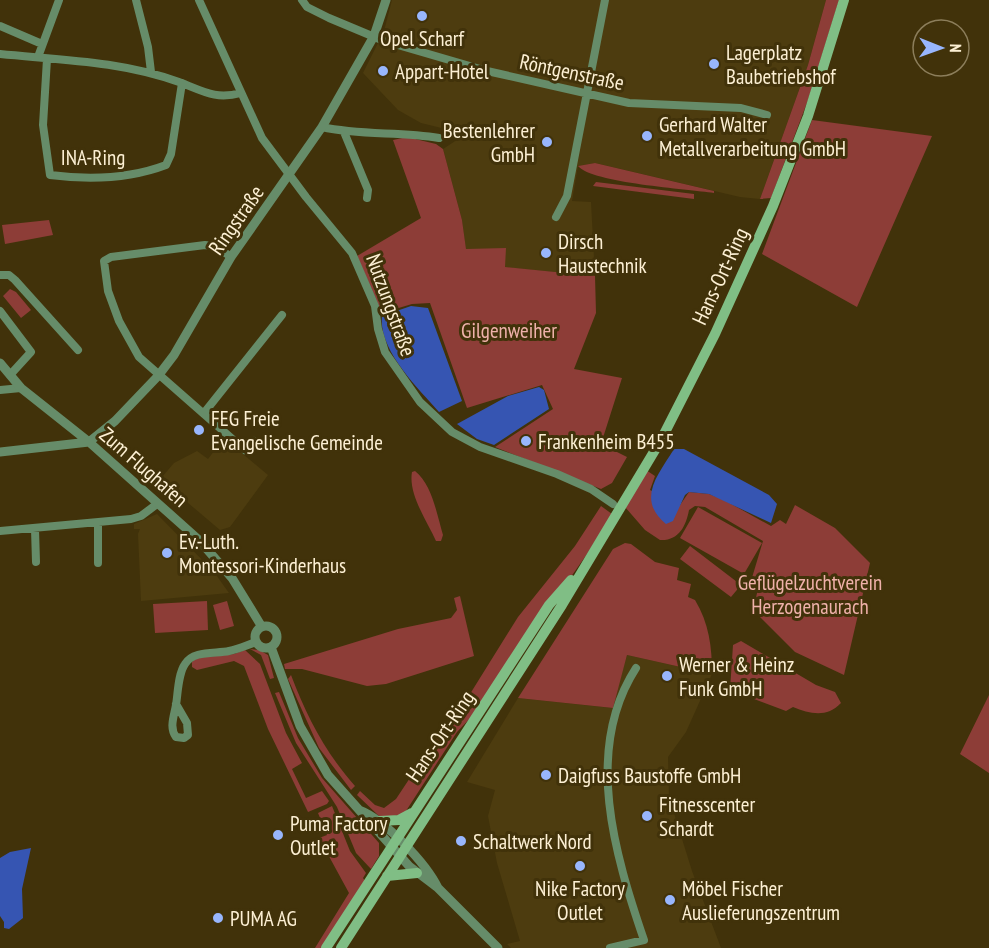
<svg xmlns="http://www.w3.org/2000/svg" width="989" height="948" font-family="'PT Sans Narrow',sans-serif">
	<rect width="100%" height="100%" fill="#41320a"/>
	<path fill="#4d3c0f" d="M392,0H826L808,65L760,199L740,197L595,163L578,166L572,201L591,202L595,276L504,267L466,250L462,220L443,149L466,134L421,123L398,110L363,73L384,31Z
		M224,438L268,475L230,527L220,530L174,491L163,490L156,484L174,463L197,451L208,459Z
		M157,514L214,572L229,593L141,601L138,534L140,529H134V524Z
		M627,655L712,674L686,732L668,757L669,797L692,871L721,948H511L507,944L520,941L497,863L488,816L495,790L467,782L518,698L612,708Z"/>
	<path fill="#8d3d37" d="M826,0H839L808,100L771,198L760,199L808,65Z
		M812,120L932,136L857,307L762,254Z
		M407,137L436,144L443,149L462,220L466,249L506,248L505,267L595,276L596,313L574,369L622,378L601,444L627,457L612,483L601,489L495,447L553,409L542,385L467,408L430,303L412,304L382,313L357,256L421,218L393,140Z
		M595,163L714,191V193C688,189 592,183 578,166Z
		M596,182L694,194V199L593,186Z
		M49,220L53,235L5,244L2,225Z
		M10,289L16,292L31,310L21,318L3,296Z
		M646,470L655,476L650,490L680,505L689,492L709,494L724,500L771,526L780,520L786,524L795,505L835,528L870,563L844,675L795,652L753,610L758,589L751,591V581L763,541L705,507L695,506L689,510C686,526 679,541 660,540L645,530L625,507Z
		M415,471C432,484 437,515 443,535L441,541H436C427,521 408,494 412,472Z
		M601,506L612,514L587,554L476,712L457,732L406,811L403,815L380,817L357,795L360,791L375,805L384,808L396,799L449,719L470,694L518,617L575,546Z
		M698,507L762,543L744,574L680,538Z
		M625,543L631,544L655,562L679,568L677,580L691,584L688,597L695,600C709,623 712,647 712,674L627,655L613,708L518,698L613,549Z
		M690,546L741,585L731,597L680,559Z
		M460,596L474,656L386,684L367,686L302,669H285L284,664L398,629L451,618L457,610L454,598Z
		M207,601L208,630L155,633L153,604Z
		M227,601L234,626L220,630L213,605Z
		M741,641L816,685L835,692L841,703C827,718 810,714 793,707L786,711L730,690L733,645Z
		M250,649L259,650L268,655L274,678L270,679L261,655Z
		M245,650L260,664L286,733L302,763L292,769L306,798L322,791L329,801L327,804L308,812L268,729L244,666L234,661L197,670L192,667V662L196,658L234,654Z
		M291,675C307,717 325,752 355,786L351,790L319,748L288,679Z
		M279,692L298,738L322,778L379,843V856L371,869L356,853L337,807L296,743L275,693Z
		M989,695V773L960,754Z
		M332,806L350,851L366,873L363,878L365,881L322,948H315L349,893L319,838L327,835L318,813Z"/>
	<path fill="#3655b2" d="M411,306L428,308L462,401L439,412C418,388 378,350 382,316Z
		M539,387L544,390L549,409L494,445L477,439L457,424L508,396Z
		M674,449H684L769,495L777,504L771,523L709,494L689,492L685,495L673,521L666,524C636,499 658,475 674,449Z
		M31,848L22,889L23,918L9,929L4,928V922L0,916V858L10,852Z"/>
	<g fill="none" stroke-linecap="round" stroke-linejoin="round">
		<path stroke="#668c69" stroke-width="8" d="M136,0L148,47L151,72
			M199,0L262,138L306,197L352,253L375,306L378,329L385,352L420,402L452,432L480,447L557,474L591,489L613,504
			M302,0L307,7L329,18L384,41L487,71L629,103L741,108L767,115
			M0,26L42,44
			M0,54C61,60 121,61 179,82C203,91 215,100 241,93
			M38,57L59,0
			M47,59L43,125L50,175C89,180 129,179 166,165L171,154L182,83
			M322,127C361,136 400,131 439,138
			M344,132L368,190L367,198
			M556,217L567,196L605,0
			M231,257L217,247L205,245L111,257L104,261L108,291L119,321L139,357L246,451L254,441
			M0,275H9L15,280L78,350
			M0,311L31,352L10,375
			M0,390L21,388
			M204,413L282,315
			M98,523V563
			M35,529L36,562
			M0,531L131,519L141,516L157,504
			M176,704L187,723L188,735L184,738L176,737C169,728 174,716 176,705C178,693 178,674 185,664C193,650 216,654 229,651C239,649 247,645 256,642
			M610,948L644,940C615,855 583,750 636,668"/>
		<path stroke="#668c69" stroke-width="9" d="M0,363L21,388L89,442L199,540L232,578L262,627
			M0,452L89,442L115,421L158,376L174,355L231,257L322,127L374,36L386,0
			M255 637a11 11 0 1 1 22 0a11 11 0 1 1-22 0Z
			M271,647L300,726L328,775L409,866L438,888
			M359,810C385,820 426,863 438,888L498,948"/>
		<path stroke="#80be85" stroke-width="10" d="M380,821L399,820L412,813
			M387,876L417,873
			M326,948L549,605L571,580
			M341,948L562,605L661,440L715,334L773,206L808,116L844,0"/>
	</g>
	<g fill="#98b6fd" stroke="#41320a" stroke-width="2">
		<circle cx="422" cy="16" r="6"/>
		<circle cx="714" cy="64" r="6"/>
		<circle cx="383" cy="71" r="6"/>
		<circle cx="647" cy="136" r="6"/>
		<circle cx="547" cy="142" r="6"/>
		<circle cx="546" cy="253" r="6"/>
		<circle cx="199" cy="430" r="6"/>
		<circle cx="526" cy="441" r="6"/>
		<circle cx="167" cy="553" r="6"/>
		<circle cx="667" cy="676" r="6"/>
		<circle cx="546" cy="775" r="6"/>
		<circle cx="647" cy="816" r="6"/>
		<circle cx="278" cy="835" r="6"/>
		<circle cx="461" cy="841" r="6"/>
		<circle cx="580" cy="866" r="6"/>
		<circle cx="670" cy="900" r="6"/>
		<circle cx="218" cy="918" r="6"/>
	</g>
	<g text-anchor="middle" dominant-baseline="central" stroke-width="6" stroke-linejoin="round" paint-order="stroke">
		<g font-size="21" fill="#fdf0d4" stroke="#41320a" text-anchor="start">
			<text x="422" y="38" text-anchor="middle">Opel Scharf</text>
			<text x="726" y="52">Lagerplatz<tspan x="726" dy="24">Baubetriebshof</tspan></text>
			<text x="395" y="71">Appart-Hotel</text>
			<text x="659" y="124">Gerhard Walter<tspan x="659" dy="24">Metallverarbeitung GmbH</tspan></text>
			<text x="535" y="130" text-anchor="end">Bestenlehrer<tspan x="535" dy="24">GmbH</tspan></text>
			<text x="558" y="241">Dirsch<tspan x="558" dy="24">Haustechnik</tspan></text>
			<text x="211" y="418">FEG Freie<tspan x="211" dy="24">Evangelische Gemeinde</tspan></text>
			<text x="538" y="441">Frankenheim B455</text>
			<text x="179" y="541">Ev.-Luth.<tspan x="179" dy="24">Montessori-Kinderhaus</tspan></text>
			<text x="679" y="664">Werner &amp; Heinz<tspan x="679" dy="24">Funk GmbH</tspan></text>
			<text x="558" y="775">Daigfuss Baustoffe GmbH</text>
			<text x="659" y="804">Fitnesscenter<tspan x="659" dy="24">Schardt</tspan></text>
			<text x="290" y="823">Puma Factory<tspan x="290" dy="24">Outlet</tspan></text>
			<text x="473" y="841">Schaltwerk Nord</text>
			<text x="580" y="888" text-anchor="middle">Nike Factory<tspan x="580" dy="24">Outlet</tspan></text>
			<text x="682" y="888">Möbel Fischer<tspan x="682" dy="24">Auslieferungszentrum</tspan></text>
			<text x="230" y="918">PUMA AG</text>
		</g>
		<g font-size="21" fill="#fdf0d4" stroke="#41320a">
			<text transform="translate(572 72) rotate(12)">Röntgenstraße</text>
			<text x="93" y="157">INA-Ring</text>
			<text transform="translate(236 220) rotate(-55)">Ringstraße</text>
			<text transform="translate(720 276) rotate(-65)">Hans-Ort-Ring</text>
			<text transform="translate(391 305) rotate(70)">Nutzungstraße</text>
			<text transform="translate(144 467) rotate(41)">Zum Flughafen</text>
			<text transform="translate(440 736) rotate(-56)">Hans-Ort-Ring</text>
		</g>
		<g font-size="21" fill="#efb1aa" stroke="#41320a">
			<text x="509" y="330">Gilgenweiher</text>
			<text x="810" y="582">Geflügelzuchtverein<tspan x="810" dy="24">Herzogenaurach</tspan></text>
		</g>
	</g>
	<g transform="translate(941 48) rotate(91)"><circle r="28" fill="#41320a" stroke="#8c7e5b" stroke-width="1.5"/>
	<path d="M0-4.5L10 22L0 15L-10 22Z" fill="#98b6fd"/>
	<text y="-9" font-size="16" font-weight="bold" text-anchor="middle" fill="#fdf0d4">N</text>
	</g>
</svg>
